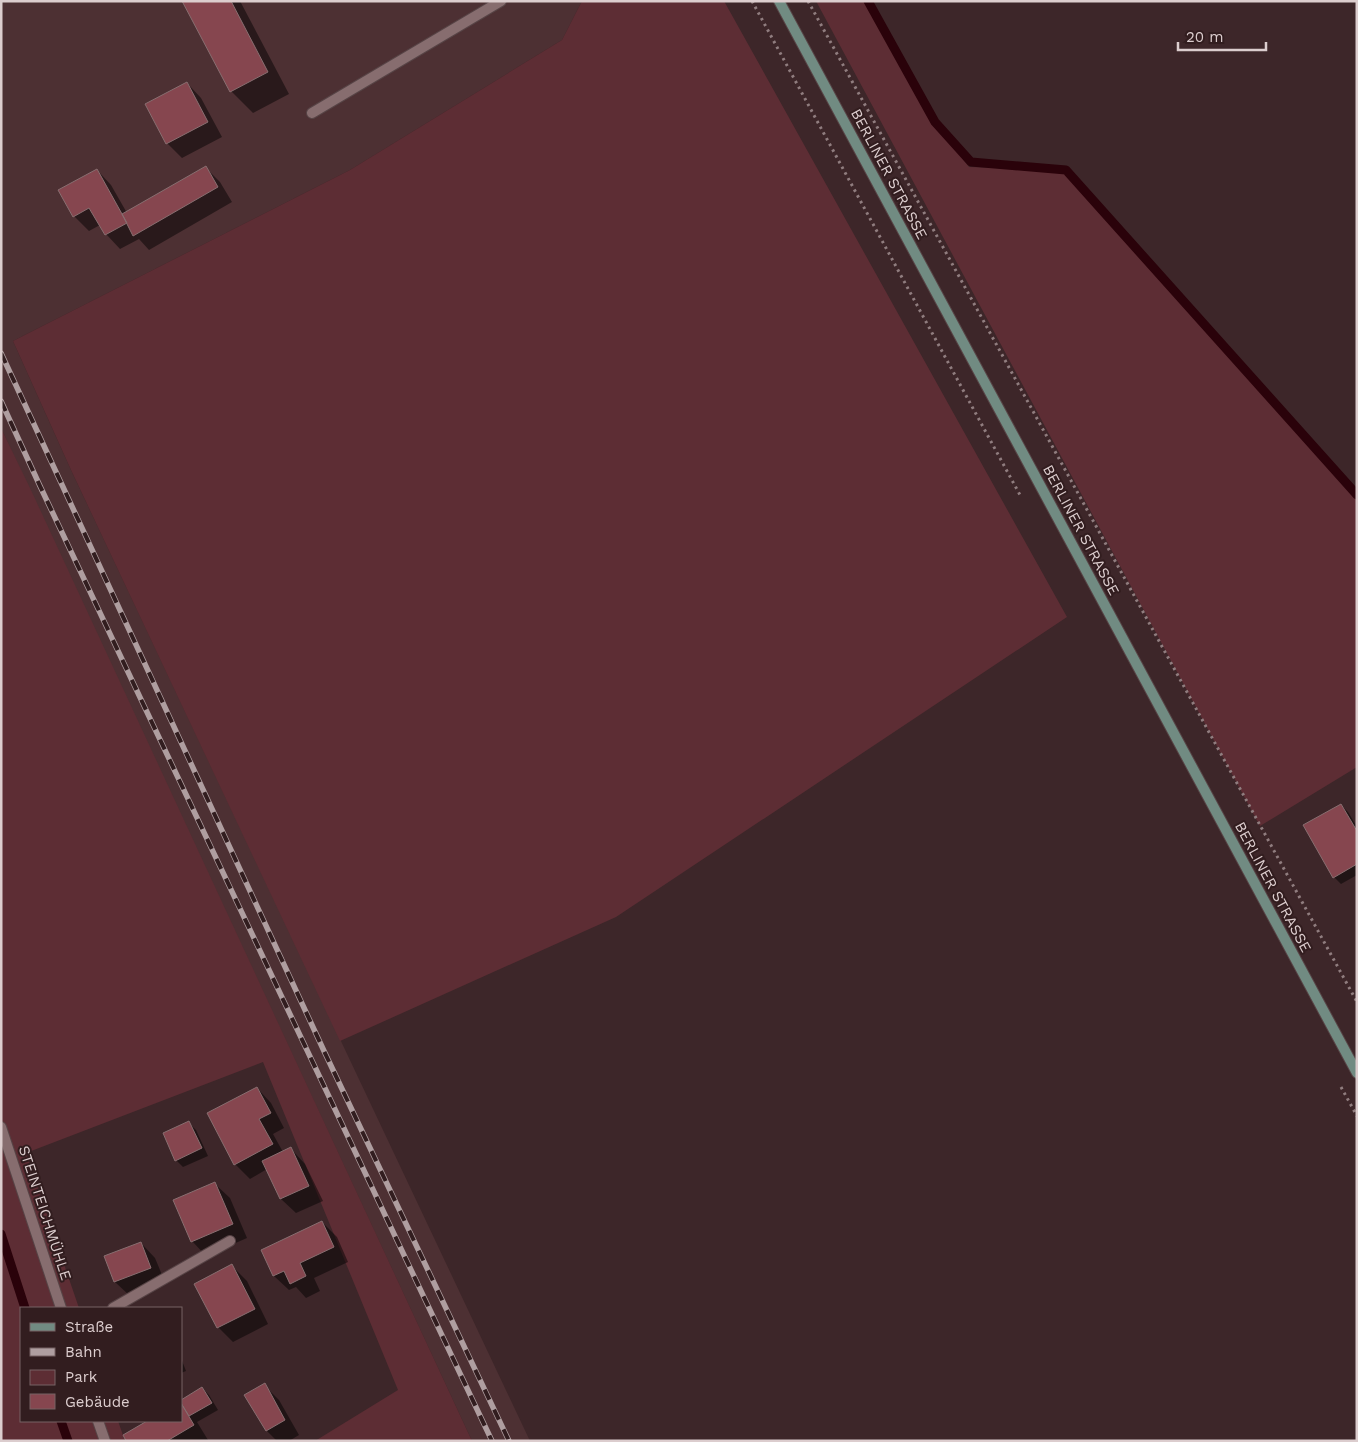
<svg xmlns="http://www.w3.org/2000/svg" width="1358" height="1442" font-family="'Work Sans',sans-serif">
	<rect width="100%" height="100%" fill="#3d2629"/>
	<path fill="#4d3033" d="M1,1H582L562,40L350,170L13,341L71,470L530,1441H472L1,428Z"/>
	<path fill="#5d2d34" d="M582,1H724L1067,617L616,917L340,1041L71,470L13,341L350,170L562,40Z
		M816,1H868L935,122L969,167L1066,170L1357,500V767L1260,826Z
		M1,428L30,488L472,1441H315L398,1390L263,1062L26,1153L79,1308H21V1421H118L125,1441H1Z"/>
	<path fill="#0007" d="M183,1H240L289,94L253,113L231,91Z
		M187,83L201,98L222,137L182,158L167,143Z
		M205,167L220,182L232,202L149,250L139,239L120,249L106,234L100,225L89,231L74,216L97,170L111,185L127,213Z
		M1341,805L1348,812L1357,827V875L1341,884L1334,877Z
		M257,1088L271,1103L284,1128L273,1134L283,1152L291,1149L305,1164L323,1201L296,1213L281,1199L267,1169L250,1179L235,1164Z
		M189,1123L196,1130L208,1156L183,1167L176,1160Z
		M215,1184L230,1198L247,1238L206,1256L192,1241Z
		M322,1222L337,1237L348,1262L314,1278L320,1291L306,1298L296,1287L289,1290L274,1276L262,1250Z
		M141,1243L155,1258L165,1282L130,1296L115,1282L106,1257Z
		M232,1266L247,1281L268,1324L233,1342L218,1327Z
		M181,1358L186,1371L181,1373Z
		M264,1385L279,1400L299,1435L289,1441H277L267,1431Z
		M202,1388L209,1395L218,1410L197,1422L208,1440L128,1441L125,1436L149,1421H181V1401Z"/>
	<g fill="none" stroke-linecap="round" stroke-linejoin="round">
		<path stroke="#2a020a" stroke-width="9" d="M868,1L935,122L971,162L1066,170L1357,495
			M1,1234L25,1308
			M61,1421L68,1441"/>
	</g>
	<path fill="#86464f" stroke="#886e70" d="M182,1H231L268,72L230,92Z
		M187,82L208,122L166,144L145,104Z
		M206,166L218,187L133,236L122,214Z
		M97,169L127,223L105,235L89,208L73,217L58,190Z
		M1341,804L1357,831V864L1333,878L1303,825Z
		M257,1087L271,1113L259,1119L273,1144L234,1165L207,1113Z
		M189,1121L202,1148L175,1161L163,1133Z
		M291,1147L309,1186L280,1199L262,1161Z
		M215,1182L233,1224L191,1242L173,1200Z
		M322,1221L334,1247L300,1263L306,1276L290,1284L284,1271L273,1276L261,1250Z
		M141,1242L151,1268L114,1282L104,1256Z
		M232,1264L255,1309L217,1328L194,1284Z
		M265,1383L285,1420L266,1431L244,1395Z
		M202,1387L212,1403L189,1416L181,1403V1400Z
		M181,1403L194,1425L167,1441H126L123,1435L147,1421H181Z"/>
	<g fill="none" stroke-linecap="round" stroke-linejoin="round">
		<defs>
			<path id="service" d="M312,113L501,1
				M113,1308L230,1241"/>
			<path id="minor" d="M1,1127L61,1308
				M98,1421L105,1441"/>
			<path id="secondary" d="M779,1L1357,1073"/>
		</defs>
		<use href="#service" stroke="#574446" stroke-width="12"/>
		<use href="#minor" stroke="#574446" stroke-width="12"/>
		<use href="#secondary" stroke="#574446" stroke-width="12"/>
		<path stroke="#907d7f" stroke-width="3" stroke-dasharray="2.5 4" stroke-linecap="butt" d="M752,1L1020,495
			M808,1L1357,1002
			M1341,1087L1357,1116"/>
		<use href="#service" stroke="#876d6f" stroke-width="10"/>
		<use href="#minor" stroke="#876d6f" stroke-width="10"/>
		<use href="#secondary" stroke="#718b82" stroke-width="10"/>
		<defs>
			<path id="rail" d="M1,353L324,1051L509,1441
				M1,401L40,486L492,1441"/>
		</defs>
		<use href="#rail" stroke="#af9ea0" stroke-width="5.5"/>
		<use href="#rail" stroke="#321d1f" stroke-width="4" stroke-dasharray="11" stroke-linecap="butt"/>
	</g>
	<g text-anchor="middle" dominant-baseline="central" stroke-width="4" stroke-linejoin="round" paint-order="stroke">
		<g font-size="15" fill="#dccdce" stroke="#321d1f">
			<text transform="translate(889 174) rotate(62)">BERLINER STRASSE</text>
			<text transform="translate(1081 530) rotate(62)">BERLINER STRASSE</text>
			<text transform="translate(1273 887) rotate(62)">BERLINER STRASSE</text>
			<text transform="translate(45 1213) rotate(72)">STEINTEICHMÜHLE</text>
		</g>
	</g>
	<rect width="1358" height="1442" fill="none" stroke="#dccdce" stroke-width="5"/>
	<rect x="20" y="1307" width="162" height="115" fill="#321d1f" stroke="#766365"/>
	<rect x="30" y="1323" width="25" height="8" fill="#718b82" stroke="#766365"/>
	<text x="65" y="1332" font-size="15" fill="#dccdce">Straße</text>
	<rect x="30" y="1348" width="25" height="8" fill="#af9ea0" stroke="#766365"/>
	<text x="65" y="1357" font-size="15" fill="#dccdce">Bahn</text>
	<rect x="30" y="1370" width="25" height="15" fill="#5d2d34" stroke="#766365"/>
	<text x="65" y="1382" font-size="15" fill="#dccdce">Park</text>
	<rect x="30" y="1394" width="25" height="15" fill="#86464f" stroke="#766365"/>
	<text x="65" y="1407" font-size="15" fill="#dccdce">Gebäude</text>
	<path d="M1178 42v8h88v-8" fill="none" stroke="#dccdce" stroke-width="2.5"/>
	<text x="1186" y="42" font-size="15" fill="#dccdce" stroke="#321d1f" stroke-width="4" paint-order="stroke">20 m</text>
</svg>
